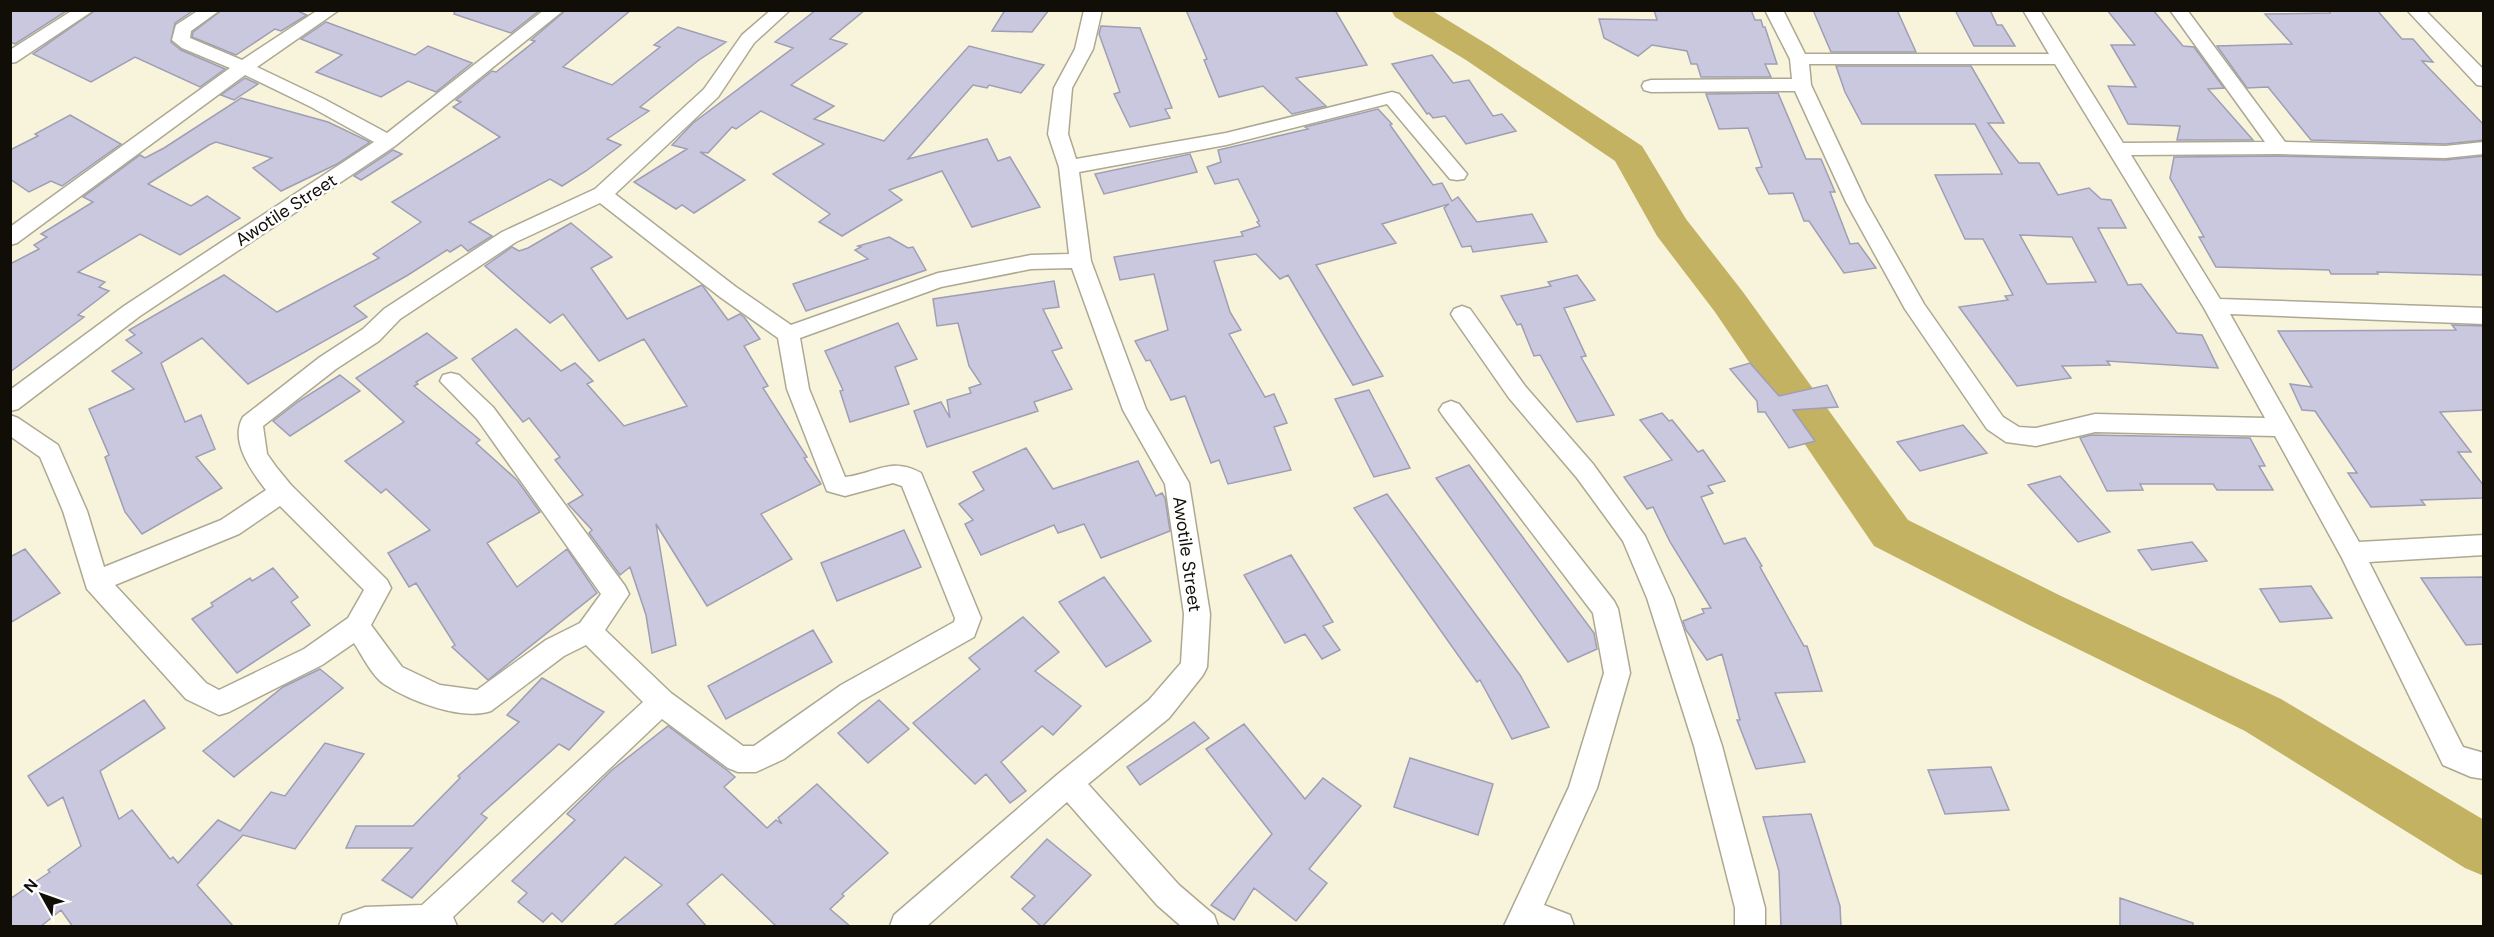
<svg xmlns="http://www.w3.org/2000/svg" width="2494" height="937" font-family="'DM Sans',sans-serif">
	<rect width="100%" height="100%" fill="#f8f4dc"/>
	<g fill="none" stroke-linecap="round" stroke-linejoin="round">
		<path fill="#c3b262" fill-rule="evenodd" d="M1391,10H1431L1490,46L1642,146L1686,219L1743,292L1908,520L2061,596L2281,699L2484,820V876L2465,868L2245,731L2027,624L1874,546L1715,312L1657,236L1615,161L1466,60L1395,17Z"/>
	</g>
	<path fill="#c9c8df" stroke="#9f9eb4" stroke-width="1.5" fill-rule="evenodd" d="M10,10H68L15,44L10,42Z
		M96,10H194L175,23L171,42L181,50L225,69L200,87L135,57L91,82L33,54Z
		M222,10H303L300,12L307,15L281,31L275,29L236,55L192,37L193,32Z
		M455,10H540L511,33L454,14Z
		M566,10H631L563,67L612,85L660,47L654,45L678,27L726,42L699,60L640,107L649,111L607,139L621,145L586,171L562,186L550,179L469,222L492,236L468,251L461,245L450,252L447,250L408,275L354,306L367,317L248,384L202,338L161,363L185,422L201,415L215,449L196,457L222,488L142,534L125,512L105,457L109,455L89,409L134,389L112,371L142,353L126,340L135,335L129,330L224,275L277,312L379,258L373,254L421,222L392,202L500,137L453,107L461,102L456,100L492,71L496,72L535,41L531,40Z
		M816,10H865L830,39L847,44L791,85L834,106L814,119L884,141L969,46L1044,65L1021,93L989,85L987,88L973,85L908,159L987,139L998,161L1010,157L1040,207L972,227L942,171L889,190L902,200L842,236L819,222L830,214L773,174L824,144L761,111L736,129L732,127L708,153L700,152L745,180L694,213L682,205L676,209L634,182L687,149L672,145L693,123L793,48L775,42Z
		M1005,10H1049L1032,32L992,31Z
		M1186,10H1335L1367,65L1296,78L1326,106L1292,114L1263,86L1219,97L1204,60L1207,59Z
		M1654,10H1751L1755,20H1761L1763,27H1765L1777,64H1765L1771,77H1701L1697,64H1691L1687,51L1652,45L1638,56L1604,38L1599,19L1657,20Z
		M1813,10H1897L1916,52H1831Z
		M1955,10H1990L1997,25H2002L2015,46H1974Z
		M2107,10H2153L2183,46L2194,47L2224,88L2208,89L2253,140H2177L2180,126L2128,124L2108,86L2136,87L2111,45H2135Z
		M2329,10H2377L2402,39H2413L2433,62L2422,61L2484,125V140L2445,144L2311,140L2268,87L2247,88L2217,46L2292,44L2265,14L2330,13Z
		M326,22L415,55L428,46L472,63L436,92L408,81L381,97L316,72L342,55L301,39Z
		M1101,26L1140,28L1172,108L1165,109L1170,118L1130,127L1114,94L1120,92L1099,34Z
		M1432,55L1453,83L1469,80L1493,116L1502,114L1516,131L1466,144L1445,116L1433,118L1429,113L1427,114L1392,64Z
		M1836,66H1971L2004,123H1988L2019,163H2039L2058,195L2089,188L2101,199L2111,200L2126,228H2098L2128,285L2141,284L2177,333L2202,335L2218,368L2107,361L2110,365L2062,366L2071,378L2017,386L1959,307L2008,300L2005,296L2013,295L1983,239H1965L1935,175L2002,174L1975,124H1862L1845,92ZM2020,235L2072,237L2096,282L2047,284Z
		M245,78L258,84L234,100L221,95Z
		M1778,93L1806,159H1821L1835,192H1830L1850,244L1858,243L1876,268L1844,273L1809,221H1804L1793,193L1769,194L1756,168L1762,167L1748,128L1719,129L1706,94Z
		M241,98L328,122L370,142L337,164L281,191L253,168L272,158L216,142L209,145L148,184L191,206L207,196L240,218L180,255L140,234L78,272L105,282L99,287L109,291L78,315L84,317L10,372V264L39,249L34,245L47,237L41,234L93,202L83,197L140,155L145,158L164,148Z
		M1378,109L1392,124L1390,125L1433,185L1442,183L1452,201L1458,197L1477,222L1532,214L1547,242L1473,252L1471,246L1462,247L1444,208L1449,204L1382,224L1396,243L1316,265L1383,376L1353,385L1288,275L1280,279L1256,254L1214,261L1230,312L1241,330L1229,334L1265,397L1274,394L1287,423L1274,427L1291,470L1228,484L1219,460L1211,463L1185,396L1171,400L1150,360L1146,361L1135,341L1168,330L1154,274L1120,280L1114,257L1243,236L1241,232L1260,226L1257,222L1259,221L1238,179L1215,184L1207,167L1221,162L1218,150L1308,129L1305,127Z
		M70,115L121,144L62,186L51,181L29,192L10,179V150L38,136L35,134Z
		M393,150L402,154L361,180L354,176Z
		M1190,154L1197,172L1104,194L1095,174Z
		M2279,156L2445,160L2484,156V275L2377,272L2378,274H2331L2329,270L2216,267L2199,237H2204L2170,178L2174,157Z
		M571,223L612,257L591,268L627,319L702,285L728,320L740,314L744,317L760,339L744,346L768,386L763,388L807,457L804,458L821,484L761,514L792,559L707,606L656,524L676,645L652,653L646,615L630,567L620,575L589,533L592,530L568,504L583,495L555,460L560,457L529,418L523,422L472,359L516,329L561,371L575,363L593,381L587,384L624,426L687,406L644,339L599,361L563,314L550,323L485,266L512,247L519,251L528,248Z
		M889,237L908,248L913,247L926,270L806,311L793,284L868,259L855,250L861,247L858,246Z
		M1577,275L1595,300L1564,308L1586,356L1581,357L1614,415L1577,422L1540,355L1534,356L1521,324L1517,325L1501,296L1551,286L1548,282Z
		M1054,281L1059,307L1043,309L1062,348L1052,351L1072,389L1034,402L1038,411L927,447L914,411L941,402L950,418L947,400L971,393L969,388L981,384L969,366L958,323L937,326L933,299Z
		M898,323L917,359L895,367L909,404L850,422L840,391L843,390L825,351Z
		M2452,325L2484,326V410L2440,412L2471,452H2458L2484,486V498L2421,500L2425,505L2371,507L2348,473H2357L2315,411L2302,410L2290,384L2312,387L2278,331L2456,330Z
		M427,333L457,358L416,382L418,384L414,386L480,440L476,443L517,480L540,512L487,543L517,587L567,549L597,593L488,680L452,647L455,645L416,583L409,587L388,553L430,530L386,489L381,493L345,461L404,422L356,378Z
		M1750,363L1779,396L1827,385L1838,407L1793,410L1815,441L1789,448L1765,412H1758L1757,401L1730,369Z
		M340,375L360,391L290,436L273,421L299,401Z
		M1369,390L1410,468L1374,477L1335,399Z
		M1662,413L1669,421L1672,420L1698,452L1703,450L1725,481L1708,486L1713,493L1701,497L1724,544L1745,538L1762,566L1760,567L1804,646H1807L1822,691L1775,693L1805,762L1756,769L1737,720H1740L1722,654L1707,660L1686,630L1683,621L1704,613L1702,609L1711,608L1670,542L1653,507L1647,509L1624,477L1672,460L1640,420Z
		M1963,425L1987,453L1920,471L1897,442Z
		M2091,435L2250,438L2265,466H2259L2273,490H2217L2213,484H2140L2143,490L2107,491L2080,438Z
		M1026,448L1053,489L1138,461L1156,496L1162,493L1165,498L1170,531L1101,558L1084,524L1058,533L1054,525L981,555L965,524L973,520L959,504L984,490L973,472Z
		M1469,465L1594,633L1597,649L1568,662L1436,478Z
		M2060,476L2110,532L2078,542L2028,485Z
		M1387,494L1520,675L1549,727L1512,739L1480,680L1477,682L1354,508Z
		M904,530L921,567L837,601L821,563Z
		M2192,542L2207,561L2152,570L2138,550Z
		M25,549L60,593L10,623V557Z
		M1291,555L1333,622L1323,626L1340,650L1322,659L1305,634L1285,643L1244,575Z
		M273,568L298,597L291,602L310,625L237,673L192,619L213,606L211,603L250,578L252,581Z
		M1104,577L1151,641L1106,667L1059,602Z
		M2484,577V644L2466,645L2421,578Z
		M2311,586L2332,618L2280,622L2260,589Z
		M1023,617L1059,652L1035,671L1081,706L1053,735L1042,726L1001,762L1026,791L1010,803L986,774L975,784L913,723L980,669L969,658Z
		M813,630L832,662L726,719L708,686Z
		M320,669L343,688L234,777L203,751L283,687Z
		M542,678L604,712L569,750L559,744L481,814L487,818L412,898L382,880L412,848H346L356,826H413L460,778L458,776L519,722L507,715Z
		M144,700L165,728L100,771L119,819L132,810L170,859L173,857L178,863L218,820L240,831L271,792L285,796L325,743L364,754L295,849L243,835L197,885L234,927H73L61,910L40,927H10V899L50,872L48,870L81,846L63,797L48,806L28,776Z
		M879,700L909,729L868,763L838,733Z
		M1194,722L1209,738L1140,785L1127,767Z
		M1244,724L1305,799L1323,778L1361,806L1309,869L1327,883L1296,921L1254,888L1234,920L1211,905L1272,834L1206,749Z
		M668,726L728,771L735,777L724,787L767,828L776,820L782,824L778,818L817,784L888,853L842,894L844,896L830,909L851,927H777L722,874L687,904L707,927H612L662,885L625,857L562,922L552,913L543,922L518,902L527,893L512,881L575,820L567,814L612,770Z
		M1410,758L1493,784L1478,835L1394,807Z
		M1991,767L2009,810L1945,814L1928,770Z
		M1811,814L1840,906L1841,927H1781L1779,871L1763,817Z
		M1047,839L1091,875L1042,927L1022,909L1035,896L1011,877Z
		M2120,898L2193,923V927H2120Z"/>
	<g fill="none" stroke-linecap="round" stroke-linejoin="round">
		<defs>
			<path id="minor" d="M73,10H94L16,62L10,63V50Z
				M199,10H220L191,31L190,38L242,60L318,10H339L257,67L324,99L387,133L544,10H564L395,146L140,316L18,409L10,411V390L124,306L374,142L311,107L245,75L17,243L10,245V227L230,68L182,48L172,40L176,25Z
				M771,10H790L754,43L718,97L615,194L736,287L791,325L938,273L1031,255L1069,254L1059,167L1048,134L1054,88L1075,49L1084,10H1102L1093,49L1072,88L1068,134L1076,159L1226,133L1392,92L1399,94L1467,174L1464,179L1457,180L1450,179L1387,104L1226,145L1079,172L1091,261L1146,409L1189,483L1210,614L1207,667L1203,675L1169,718L1088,784L1179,885L1214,915L1218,926H1181L1157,905L1067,802L927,926H890L894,915L1058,774L1149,700L1181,663L1184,614L1165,484L1123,410L1072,268L1031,269L941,287L800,338L809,389L845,477C876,474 889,456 921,473L981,618L974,637L861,701L784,759L756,772H738L728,768L662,719L453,917L457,926H339L343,915L365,907L422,905L643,702L586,645L564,656L491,711C461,721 410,701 384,684C372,676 362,655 354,643L322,665L229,712L219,715L186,699L87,589L63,511L40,457L10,436V415L18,418L58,445L87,511L104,567L221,520L266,490C252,472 229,441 243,417L320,357L363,329L384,309L502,232L595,189L704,89L742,35ZM600,203L720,297L778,338L787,389L827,491L845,496L893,483L902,486L955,618L954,622L841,685L754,746H743L671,693L605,630L629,594L625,586L493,407L459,375L451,373L443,375L440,381L477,419L601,594L580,623L546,640L477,690L440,685L402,667L371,625L391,588L387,580L291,485L277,468L267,454L263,426L336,369L379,341L400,319L516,242ZM280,506L364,590L348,618L304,649L219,690L206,683L115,585L239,534Z
				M1765,10H1783L1805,54H2049L2023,10H2040L2123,143L2265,142L2170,10H2187L2285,142L2445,146L2484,142V154L2445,158L2279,154L2131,155L2220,299L2484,308V324L2230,314L2359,542L2484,535V555L2369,562L2463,747L2484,753V779L2471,777L2443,765L2342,558L2275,436L2095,432L2036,446L2006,442L1987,429L1905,309L1846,202L1795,91L1651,92L1644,90L1642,86L1644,82L1651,80L1792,79L1790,59ZM1809,64H2055L2204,308L2265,418L2095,414L2036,428L2019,427L2003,417L1924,304L1866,202L1811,85Z
				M2407,10H2425L2484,70V86L2477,85Z
				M1462,306L1470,309L1525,386L1593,464L1645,536L1673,598L1722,746L1765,908V926H1735V908L1694,746L1647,598L1623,541L1577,478L1509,398L1454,319L1451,314L1454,309Z
				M1451,401L1459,404L1614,601L1618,609L1630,673L1597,788L1544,905L1570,915L1574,926H1504L1569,787L1604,673L1593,613L1443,416L1439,410L1443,404Z"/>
		</defs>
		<use href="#minor" stroke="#ada892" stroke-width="3"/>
		<use href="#minor" fill="#fff" fill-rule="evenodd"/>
	</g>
	<g text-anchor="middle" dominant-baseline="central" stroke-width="5" stroke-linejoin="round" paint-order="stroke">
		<g font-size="18" fill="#100e06" stroke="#fff">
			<text transform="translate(286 210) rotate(-33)">Awotile Street</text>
			<text transform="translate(1187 554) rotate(82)">Awotile Street</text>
		</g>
	</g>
	<rect width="2494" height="937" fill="none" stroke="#100e06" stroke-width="24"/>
	<g transform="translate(42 895) rotate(310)" stroke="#ffffff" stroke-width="4.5" paint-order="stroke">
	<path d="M0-4.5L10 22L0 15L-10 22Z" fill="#100e06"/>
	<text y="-9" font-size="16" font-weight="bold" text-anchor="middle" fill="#100e06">N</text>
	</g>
</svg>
